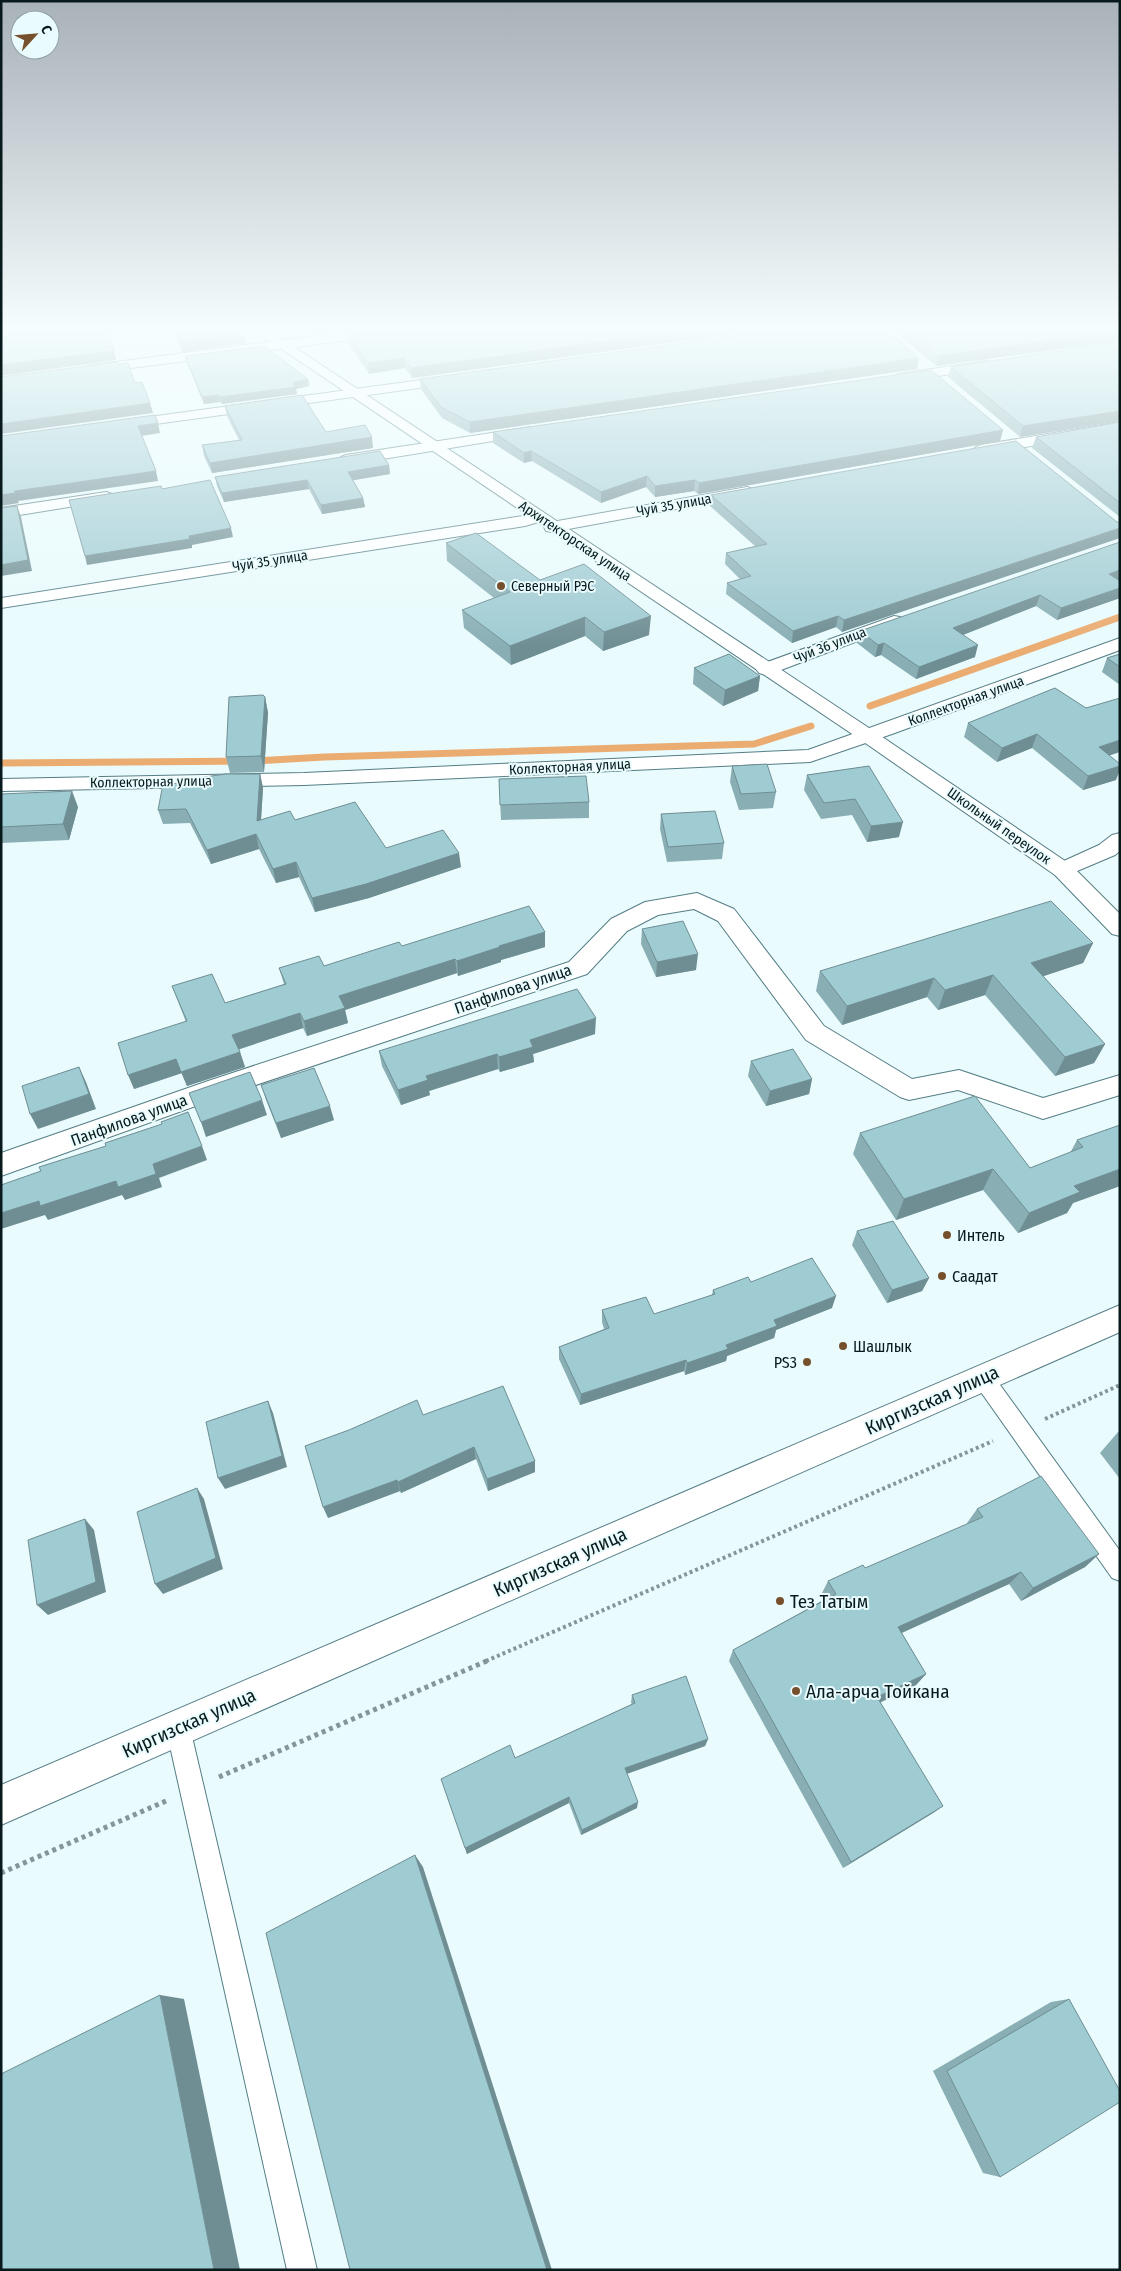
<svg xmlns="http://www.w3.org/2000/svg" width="1121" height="2271" font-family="'Fira Sans Condensed',sans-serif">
	<rect width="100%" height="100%" fill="#e9fbfd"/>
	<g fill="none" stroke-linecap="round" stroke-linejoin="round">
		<path stroke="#ebac72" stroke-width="7" d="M870,706L1120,617
			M1,763L255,761L324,757L754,744L811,726"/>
		<defs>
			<path id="service" d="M983,1369L990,1371L1120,1551V1581L1112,1578L976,1385L973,1378L976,1371Z
				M178,1716L187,1719L190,1728L317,2270H287L166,1728L169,1719Z"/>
			<path id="minor" d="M371,329H410L404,333L92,373L85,369L92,365Z
				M986,361L991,362L993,365L991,368L898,382L891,378L898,374Z
				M458,375L465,379L463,382L119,429L112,425L119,421Z
				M1120,422V430L981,455L976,453L973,450L976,447L981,445Z
				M531,427L538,431L536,434L346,465L341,463L338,460L341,457L346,455Z
				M747,487L753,489L755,492L753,495L552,532L546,531L544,527L546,523L552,522Z
				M106,492L112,494L114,497L112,500L1,518V508Z
				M539,512L545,514L547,517L545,520L525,526L1,608V598L523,516Z
				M894,616L900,617L903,621L900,625L773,673L766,675L759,673L756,669L759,665Z
				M1120,638V650L892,734L810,762L304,785L1,791V779L304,773L808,750Z
				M1120,833V851L1115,855L1063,877L1055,875L1052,870L1055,865L1099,845L1112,835Z
				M697,893L734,909L824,1026L912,1079L959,1070L1043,1098L1120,1075V1095L1043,1119L958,1090L909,1100L900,1097L806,1040L718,921L694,909L658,915L627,931L587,974L229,1094L1,1176V1153L211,1080L569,962L611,919L645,902Z"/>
			<path id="tertiary" d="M252,329H267L875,732L1071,865L1120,914V936L1112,934L1055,875L861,740Z"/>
			<path id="secondary" d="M1120,1305V1332L1,1825V1785Z"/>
		</defs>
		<use href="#service" stroke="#547d84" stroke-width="2"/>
		<use href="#minor" stroke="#547d84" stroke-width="2"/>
		<use href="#tertiary" stroke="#547d84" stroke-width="2"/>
		<use href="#secondary" stroke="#547d84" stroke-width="2"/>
		<path stroke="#849698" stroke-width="4" stroke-dasharray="3 3" stroke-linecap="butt" d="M1045,1419L1120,1385
			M486,1661L993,1441"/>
		<path stroke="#849698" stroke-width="5" stroke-dasharray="4 4" stroke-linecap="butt" d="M219,1777L489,1660
			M1,1873L166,1801"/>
		<use href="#service" fill="#fff" fill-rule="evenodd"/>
		<use href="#minor" fill="#fff" fill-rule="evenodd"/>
		<use href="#tertiary" fill="#fff" fill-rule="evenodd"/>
		<use href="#secondary" fill="#fff" fill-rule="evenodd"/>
	</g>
	<path fill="#89afb5" d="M173,329H209L210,331L244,334L245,343L182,352Z
		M368,329H770L412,378L405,368L369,374L348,342L347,332Z
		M892,329H1120L936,366Z
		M1120,342V421L1020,437L948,377L951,367Z
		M185,356L308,379L309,386L296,389L297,394L222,404L220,402L204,404L187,363Z
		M919,358L917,369L470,433L442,418L421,389L420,379Z
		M225,406L326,432L373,448L212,473L204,456L202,445L239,440L227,416Z
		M1120,422V517L1032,448L1036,437Z
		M1003,430L1000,441L698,494L694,491L655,497L646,487L601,503L532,461L524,463L493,443V432Z
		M389,465L390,474L353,480L363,498L365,507L322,514L309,489L224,502L217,486L215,477Z
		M711,495L1117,522L842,632L836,627L792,643L726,594L727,583L740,579L725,564L726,553L755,546L710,506Z
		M1120,542V598L1057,620L1036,606L963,635L975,657L916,679L881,655L875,657L857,643L860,631Z
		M446,543L540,580L649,635L603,651L585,636L511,665L464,628L462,610L494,598L447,561Z
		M1120,654V685L1102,672L1107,658Z
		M694,668L760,676L758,691L723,706L693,684Z
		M1055,688L1110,756L1116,780L1083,790L1032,748L997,762L964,737L968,723Z
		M265,697L268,713L264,772L230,773L226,757Z
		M732,766L776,792L773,808L739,810L730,782Z
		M869,766L899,837L867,842L852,815L821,819L804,790L807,775Z
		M260,774L263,788L261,820H295L386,848L461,867L369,898L315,912L299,877L276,883L259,849L211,864L190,823L163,824L158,810L204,782Z
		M499,779L589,802V818L501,820Z
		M1,794L78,807L69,840L1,843Z
		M661,814L724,843L722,859L667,862L660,829Z
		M642,929L696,970L656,977L641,944Z
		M545,932V947L501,960V962L458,976L457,973L345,1010L348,1023L307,1036L303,1028L239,1049L245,1067L187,1086L182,1073L134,1089L186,1022L172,986L225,1003L284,984L279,968L324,966L402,946Z
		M1093,943L1083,963L1043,976L1105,1044L1094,1063L1055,1076L985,995L938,1010L927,997L842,1025L816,991L820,971Z
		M595,1034L533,1054L534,1062L500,1072L498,1069L429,1091L430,1095L401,1105L382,1066L379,1051Z
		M751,1061L812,1079L809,1094L766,1106L748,1076Z
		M261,1085L334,1120L281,1138L266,1100Z
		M1120,1125V1186L1073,1203L1067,1213L1018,1233L983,1190L896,1220L853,1154L860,1133L1030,1168L1070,1153L1077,1140Z
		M857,1231L929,1278L922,1291L887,1303L852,1245Z
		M751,1282L832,1308L776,1330L774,1338L727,1356L726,1361L685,1375L684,1371L580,1405L559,1359V1347L604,1329L602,1322V1310L654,1314L712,1295L713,1290Z
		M423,1415L535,1461V1472L488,1491L476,1459L401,1493L400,1491L328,1518Z
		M1120,1431V1479L1100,1453L1118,1432Z
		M977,1509L1099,1554L1085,1567L1021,1601L1009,1584L902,1633L926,1674L916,1685L880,1702L943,1806L933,1813L843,1868L729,1661L733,1650L825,1599L822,1593L828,1581L865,1568L968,1524L967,1523Z
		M632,1695L708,1739L705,1746L627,1774L637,1808L581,1835L569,1803L467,1854L465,1848L515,1758L632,1704L631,1703Z
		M1069,1999L1000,2177L983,2173L933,2071L1051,2002Z"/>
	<path fill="#6f8e93" d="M315,329H354L316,334Z
		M697,329H770L412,378L411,368Z
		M1120,331V341L936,366L938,356Z
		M244,334L245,343L182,352L180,342Z
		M114,351L116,360L1,376V365Z
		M404,358L405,368L369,374L368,363Z
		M919,358L917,369L470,433V422Z
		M308,379L309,386L296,389L297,394L222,404L220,397Z
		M219,395L220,402L204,404L202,397Z
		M150,403L153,413L1,434V424Z
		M1120,411V421L1020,437L1023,426Z
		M158,423L160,433L141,436L138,426Z
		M1003,430L1000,441L698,494L699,483Z
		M372,437L373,448L212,473L210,463Z
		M531,451L532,461L524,463V453Z
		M389,465L390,474L349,481L348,472Z
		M156,471L158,481L18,501L19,503L1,506V495L15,491Z
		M647,476L646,487L601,503V492Z
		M307,480L309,489L224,502L222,493Z
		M695,480L694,491L655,497V486Z
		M363,498L365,507L322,514L321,505Z
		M17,506L21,517L32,571L1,576V565Z
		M231,528L233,537L192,545V548L87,565L85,556L189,536Z
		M1120,528V538L842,632L844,620Z
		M1120,570V580L1104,586L1109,574Z
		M1120,588V598L1057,620L1061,608Z
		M1040,595L1036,606L950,640L953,628Z
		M651,616L649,635L603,651L604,632Z
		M838,616L836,627L792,643L793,631Z
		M585,617V636L511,665L510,646Z
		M884,643L881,655L875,657L878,645Z
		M978,645L975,657L916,679L919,667Z
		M760,676L758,691L723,706L725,690Z
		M265,697L268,713L264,772L261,756Z
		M1037,734L1032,748L997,762L1002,748Z
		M1120,740V752L1093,761L1099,747Z
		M1120,766V770L1116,780L1083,790L1088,776Z
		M260,774L263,788L260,835L257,821Z
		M72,791L78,807L69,840L63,824Z
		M903,822L899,837L867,842L871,826Z
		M256,834L259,849L211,864L207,850Z
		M459,853L461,867L369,898L315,912L312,898Z
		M296,862L299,877L276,883L273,869Z
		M545,932V947L501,960V962L458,976L457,961L499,946Z
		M1093,943L1083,963L1023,983L1031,963Z
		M698,954L696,970L656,977L657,962Z
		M455,959L457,973L345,1010L348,1023L307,1036L304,1021L339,996Z
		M993,975L985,995L938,1010L945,990Z
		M934,978L927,997L842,1025L847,1006Z
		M300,1013L303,1028L237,1050L232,1035Z
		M596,1018L595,1034L533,1054L534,1062L500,1072L499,1057L530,1040Z
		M1105,1044L1094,1063L1055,1076L1065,1057Z
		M240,1052L245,1067L187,1086L181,1072Z
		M497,1054L498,1069L429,1091L430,1095L401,1105L398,1090L426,1076Z
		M176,1059L182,1073L134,1089L128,1075Z
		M79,1067L86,1082L96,1109L38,1129L30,1114Z
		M812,1079L809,1094L766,1106L770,1091Z
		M262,1100L267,1115L206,1137L201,1122Z
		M330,1106L334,1120L281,1138L276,1123Z
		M202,1146L207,1160L159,1178L162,1187L125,1200L122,1195L48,1220L45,1215L1,1229V1213L153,1164Z
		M993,1169L983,1190L896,1220L904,1199Z
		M1120,1169V1186L1073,1203L1067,1213L1018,1233L1029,1213L1074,1186Z
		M929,1278L922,1291L887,1303L892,1290Z
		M836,1296L832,1308L776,1330L774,1338L727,1356L726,1361L685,1375L687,1363L726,1345L774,1320Z
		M686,1360L684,1371L580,1405L581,1394Z
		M268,1401L273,1413L287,1467L225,1489L218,1478Z
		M474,1447L476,1459L401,1493L398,1482Z
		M535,1461V1472L488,1491L487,1479Z
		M397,1480L400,1491L328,1518L323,1507Z
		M197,1488L204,1499L223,1569L163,1594L155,1584Z
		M85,1519L94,1530L106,1592L48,1615L37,1605Z
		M1099,1554L1085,1567L1021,1601L1033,1588Z
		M1021,1572L1009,1584L890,1638L898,1627Z
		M926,1674L916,1685L869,1708L877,1697Z
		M708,1739L705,1746L623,1775L625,1768Z
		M569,1797V1803L467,1854L465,1848Z
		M638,1802L637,1808L581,1835L582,1830Z
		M943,1806L933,1813L843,1868L851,1862Z
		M415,1855L423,1867L552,2270H547Z
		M160,1995L184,1999L240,2270H214Z"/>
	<path fill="#9fcbd2" stroke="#6f8e93" d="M1,329H107L114,351L1,365Z
		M175,329H209L210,331L215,329H237L244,334L180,342Z
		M368,329H697L411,368L404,358L368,363L347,332Z
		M785,329H886L919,358L470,422L441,407L420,379Z
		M906,329H1120V331L938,356Z
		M1120,342V411L1023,426L951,367Z
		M264,346L308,379L293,383L296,387L220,397L219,395L202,397L185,356Z
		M117,362L118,364L128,363L135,383L142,382L150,403L1,424V377Z
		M931,370L1003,430L699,483L695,480L655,486L647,476L601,492L531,451L524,453L493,432Z
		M302,395L326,432L365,425L372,437L210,463L202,445L242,440L225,406Z
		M155,415L158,423L138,426L156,471L15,491V493L1,495V436Z
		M1120,422V503L1036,437Z
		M1016,441L1117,522H1120V528L844,620L838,616L793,631L727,583L751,576L726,553L767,544L711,495Z
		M380,451L389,465L348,472L363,498L321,505L307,480L222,493L215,477Z
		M210,480L231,528L189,536L190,539L85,556L69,500L161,486L162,489Z
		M17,506L28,560L1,565V508Z
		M476,533L540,580L584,564L651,616L604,632L585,617L510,646L462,610L510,592L446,543Z
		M1120,542V570L1109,574L1120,581V588L1061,608L1040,595L953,628L978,645L919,667L884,643L878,645L860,631Z
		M729,654L760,676L725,690L694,668Z
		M1120,654V667L1107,658Z
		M1055,688L1086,708L1120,698V740L1099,747L1120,764V766L1088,776L1037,734L1002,748L968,723Z
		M263,695L265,697L261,756L226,757L229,697Z
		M767,764L776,792L741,794L732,766Z
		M869,766L903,822L871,826L855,799L824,803L807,775Z
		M226,774H260L257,821L290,811L295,820L355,802L386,848L443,830L459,853L366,884L312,898L296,862L273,869L256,834L207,850L186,809L158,810L163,784L204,782V777Z
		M586,776L589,802L500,805L499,779Z
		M72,791L63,824L1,827V794Z
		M715,811L724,843L668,847L661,814Z
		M1051,901L1093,943L1031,963L1105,1044L1065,1057L993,975L945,990L934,978L847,1006L820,971Z
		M529,906L545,932L499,946L500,947L457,961L455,959L339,996L345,1008L304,1021L300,1013L232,1035L240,1052L181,1072L176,1059L128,1075L118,1043L187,1021L172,986L212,974L225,1003L286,984L279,968L319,956L324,966L399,942L402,946Z
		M683,921L698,954L657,962L642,929Z
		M577,989L596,1018L530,1040L533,1047L499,1057L497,1054L426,1076L428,1080L398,1090L379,1051Z
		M793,1049L812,1079L770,1091L751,1061Z
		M79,1067L89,1094L30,1114L22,1086Z
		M314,1068L330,1106L276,1123L261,1085Z
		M250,1072L262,1100L201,1122L189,1093Z
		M975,1096L1030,1168L1083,1147L1077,1140L1120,1125V1169L1074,1186L1080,1192L1029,1213L993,1169L904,1199L860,1133Z
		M188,1112L202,1146L153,1164L156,1174L118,1187L116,1181L40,1206L39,1201L1,1213V1185L41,1171L39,1167L106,1146L105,1143L162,1124L161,1122Z
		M893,1221L929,1278L892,1290L857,1231Z
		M812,1258L836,1296L774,1320L777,1326L726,1345L728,1349L687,1363L686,1360L581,1394L559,1347L609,1328L602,1310L646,1297L654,1314L715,1294L713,1290L748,1277L751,1282Z
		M503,1386L535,1461L487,1479L474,1447L398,1482L397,1480L323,1507L305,1446L349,1430L417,1400L423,1415Z
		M268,1401L282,1456L218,1478L206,1422Z
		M1041,1476L1099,1554L1033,1588L1021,1572L898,1627L926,1674L877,1697L943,1806L851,1862L733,1650L836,1594L828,1581L863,1565L865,1568L983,1517L977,1509Z
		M197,1488L216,1558L155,1584L137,1512Z
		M85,1519L96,1582L37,1605L28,1540Z
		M686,1676L708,1739L625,1768L638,1802L582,1830L569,1797L465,1848L441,1779L510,1745L515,1758L635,1703L632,1695Z
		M415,1855L547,2270H350L266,1933Z
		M160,1995L214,2270H1V2074Z
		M1069,1999L1120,2091V2102L1000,2177L947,2071Z"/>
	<linearGradient id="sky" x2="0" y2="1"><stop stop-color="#a9b1b9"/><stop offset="0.51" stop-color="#f5fdfe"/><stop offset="1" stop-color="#f5fdfe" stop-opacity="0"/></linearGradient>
	<rect width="1121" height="647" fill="url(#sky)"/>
	<g fill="#76502c" stroke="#e9fbfd" stroke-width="2">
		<circle cx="501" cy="586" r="5"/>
		<circle cx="947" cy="1235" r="5"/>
		<circle cx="942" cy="1276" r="5"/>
		<circle cx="843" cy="1346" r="5"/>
		<circle cx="807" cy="1362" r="5"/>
		<circle cx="780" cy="1601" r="5"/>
		<circle cx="796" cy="1691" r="5"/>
	</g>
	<g text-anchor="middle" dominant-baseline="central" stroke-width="4" stroke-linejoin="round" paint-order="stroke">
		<g font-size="14" fill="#081a1c" stroke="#e9fbfd">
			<text transform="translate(674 505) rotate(-10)">Чуй 35 улица</text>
			<text transform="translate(575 541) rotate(34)">Архитекторская улица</text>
			<text transform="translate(270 561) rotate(-9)">Чуй 35 улица</text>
			<text transform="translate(830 645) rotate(-21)">Чуй 36 улица</text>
			<text transform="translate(966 701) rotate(-20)">Коллекторная улица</text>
			<text transform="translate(570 767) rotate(-3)">Коллекторная улица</text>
			<text transform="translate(151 782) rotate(-1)">Коллекторная улица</text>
			<text transform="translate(999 826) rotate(35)">Школьный переулок</text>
		</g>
		<g font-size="14" fill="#081a1c" stroke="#e9fbfd" text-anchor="start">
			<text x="511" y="586">Северный РЭС</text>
		</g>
		<g font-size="16" fill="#081a1c" stroke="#e9fbfd">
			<text transform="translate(513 989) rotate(-19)">Панфилова улица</text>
			<text transform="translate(129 1120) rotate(-20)">Панфилова улица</text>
		</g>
		<g font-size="16" fill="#081a1c" stroke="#e9fbfd" text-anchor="start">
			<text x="957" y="1235">Интель</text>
			<text x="952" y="1276">Саадат</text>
			<text x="853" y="1346">Шашлык</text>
			<text x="797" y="1362" text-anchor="end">PS3</text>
		</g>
		<g font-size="19" fill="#081a1c" stroke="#e9fbfd">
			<text transform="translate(932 1400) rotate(-24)">Киргизская улица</text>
			<text transform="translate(560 1562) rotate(-24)">Киргизская улица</text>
			<text transform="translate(189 1723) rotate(-24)">Киргизская улица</text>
		</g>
		<g font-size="19" fill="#081a1c" stroke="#e9fbfd" text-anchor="start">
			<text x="790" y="1601">Тез Татым</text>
			<text x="806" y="1691">Ала-арча Тойкана</text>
		</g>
	</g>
	<rect width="1121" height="2271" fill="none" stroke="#081a1c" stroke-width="5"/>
	<g transform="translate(35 35) rotate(64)"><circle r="24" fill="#e9fbfd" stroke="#8fa1a3"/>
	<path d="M0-4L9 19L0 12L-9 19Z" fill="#76502c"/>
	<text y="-8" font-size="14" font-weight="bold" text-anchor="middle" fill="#081a1c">С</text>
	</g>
</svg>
